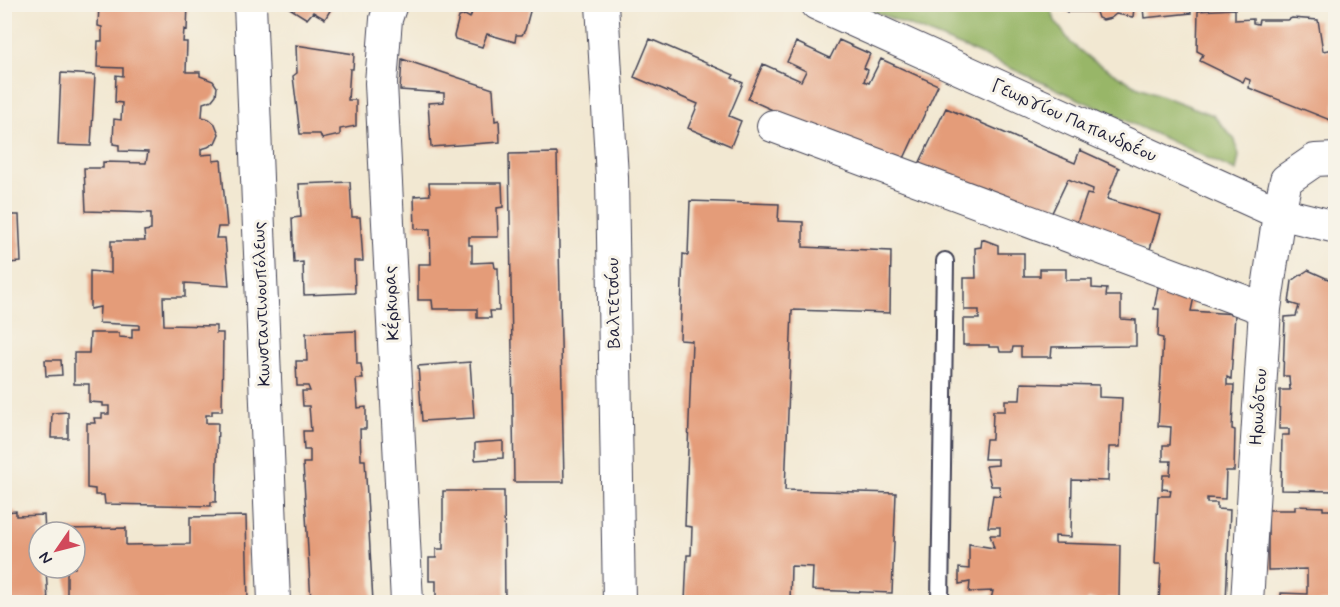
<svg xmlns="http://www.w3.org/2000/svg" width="1340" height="607" font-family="Mynerve,sans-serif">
	<rect width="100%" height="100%" fill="#f7f3e8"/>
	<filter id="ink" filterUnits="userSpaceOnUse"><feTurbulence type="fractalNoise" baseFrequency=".0167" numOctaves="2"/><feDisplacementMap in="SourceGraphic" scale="12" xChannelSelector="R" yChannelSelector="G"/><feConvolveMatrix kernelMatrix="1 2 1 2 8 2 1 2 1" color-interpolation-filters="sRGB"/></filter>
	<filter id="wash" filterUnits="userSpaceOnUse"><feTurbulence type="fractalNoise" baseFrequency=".008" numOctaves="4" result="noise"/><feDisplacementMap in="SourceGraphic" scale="24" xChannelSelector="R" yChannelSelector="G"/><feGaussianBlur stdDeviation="1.35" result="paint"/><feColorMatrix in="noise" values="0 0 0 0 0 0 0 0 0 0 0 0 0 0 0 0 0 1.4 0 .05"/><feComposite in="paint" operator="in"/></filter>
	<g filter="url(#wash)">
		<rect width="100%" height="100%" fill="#f2e8d2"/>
		<path fill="#98b668" stroke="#5d6c52" stroke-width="1.5" d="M858,5H1050L1055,21L1071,43L1093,61L1136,86L1213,115L1235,140L1239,156L1236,171L975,52Z"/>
		<g id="blocks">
			<path fill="#e49c79" d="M99,4H188L187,30L184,29L183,42H187L186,72H200V76L213,81L217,87L216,95L212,100L203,103L202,117L209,119L215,124L219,134L215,143L208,147L201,149V155L213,154V161L221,160L227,227H218L216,238H225L229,286L185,283V297H163L164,325L216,326V333H223L222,411H212V415H206V423H218L216,502H211V506L105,504L104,495H95V489L87,488V423H95L94,418H102V414H109V406H103V403L89,402V384H74V353H89L90,333H119V337L132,338V329H139V325L99,323L100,307L90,309V271L111,273V241H145L144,231L151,230V213L86,211L84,168H103V162L146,163L148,152L119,151V145L113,144L114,119L121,120L122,103L115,102L116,75L123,76V68L97,67L98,41H102V27L98,26Z
				M283,4H334L325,19L313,12L307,19Z
				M475,4H532L525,30L522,35H516L515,42L487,34L482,47L455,39L454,36L459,17L465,15L470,18Z
				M1058,4H1190L1191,13L1144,18L1143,7L1134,8L1133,17L1116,14L1111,18L1103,20L1098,18L1096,12H1067L1058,6Z
				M1235,9V20L1253,19V23L1258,24L1259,20H1288L1292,18L1318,20L1323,51L1335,49V122L1249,88L1250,80L1245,78L1243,82L1200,61L1203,54L1197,51L1198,11Z
				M650,39L734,75L732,78L743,83L729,116L741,121L731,146L688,128L698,104L634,77Z
				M839,40L870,54L864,68L868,70L864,81L869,83L881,59L938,85L900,167L748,99L763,64L801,81L806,71L787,62L796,42L830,58Z
				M296,45L354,54L353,69H350L348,100H356V126L340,129V135L322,139L320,134H300L293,76L297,73Z
				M402,59L493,89L495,121L499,120L500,142L431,147L428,103L444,102V93L400,90Z
				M61,73L95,75L91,146L58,145Z
				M946,108L1075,163L1080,150L1119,168L1107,199L1160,215L1150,249L1075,228L1087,194L1092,195L1093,189L1068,179L1048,221L918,166Z
				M557,153L564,482H514L509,154Z
				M350,182L352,217H360L363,261H354L355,293L304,295L303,262L294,263L292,218L301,217L299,184Z
				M429,183H502L503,207L497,208L498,237H469V245H472V263L494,262L495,268H498L499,311H490L491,318H477V309H433L432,300H418V264H431L430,229H415L414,196L430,195Z
				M690,201L779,204L778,221L803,222V247L891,251L890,313L792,310L785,490L896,493L892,593L812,590L813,567L791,566L790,602H685L687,555H691L692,527L685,526L692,341L680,340L683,254L688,255Z
				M4,215H19L21,262L7,263L9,305L4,306Z
				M982,239L998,245V253H1024V276H1040V269H1066V280H1092V288L1107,289L1106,296H1121V319L1136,320V346L1052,347L1051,357H1021V347H1013L1012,352H1000L999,347H989V345H963V319H979V310H964V278H976L975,248L981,247Z
				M1308,270L1335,282V324L1329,321L1331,328L1335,330V491L1281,490L1282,435H1289V429H1279L1280,390H1290L1289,376H1283L1285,317L1296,316L1299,306L1289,303L1292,281Z
				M1159,282L1195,292L1191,311L1235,314L1231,379L1227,377V385H1234L1232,429L1235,430L1234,471H1226L1225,499L1207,498V503H1217V509L1230,510L1226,602H1159L1161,564H1155L1158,496H1170L1171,490L1162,489L1163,475H1170L1171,461H1163V445H1170L1171,427L1158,426L1163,338L1158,337L1159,309H1154Z
				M356,331L357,364H361L363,379H356L358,408L366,407V429H360L361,460H365L373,602H311L303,463H310V450H304L303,431H311L309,406H303L302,391H310L308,386H297L296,361H307L306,333Z
				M45,360H61L62,375L46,376Z
				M470,362L474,418L422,421L418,366Z
				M1021,383L1099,385V397L1122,398L1120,447H1109L1108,481L1072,480L1071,537L1055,536V543L1120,545L1119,599L1107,598V602H1096V600L1088,599L1087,602H1006V599H991L993,591L969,592L970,582L959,584V568L969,569V544L994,548L990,535H1000V527H988L993,495L1000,496L999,486H991L986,466L998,465V459H984L986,439H992L993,411H1005V400H1020Z
				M68,412V438H51L52,413Z
				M503,441V458L475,460V443Z
				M443,491H504L505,602H436V581H429V558H436V549H443Z
				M1295,506L1323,507V510H1335V602H1281V593L1307,594V569L1268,570V510H1295Z
				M16,511V516L44,515L45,532H39V568H46L48,602H4V512Z
				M246,516L248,602H67V568H75V532H66V529L126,528V545L190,544V517Z"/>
		</g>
	</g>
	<g filter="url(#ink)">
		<use href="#blocks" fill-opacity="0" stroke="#414052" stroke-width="1.5"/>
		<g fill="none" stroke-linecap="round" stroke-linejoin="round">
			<defs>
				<path id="service" d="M940,602L945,261"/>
				<path id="minor" d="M250,4L274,602
					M391,4L386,19L381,83L407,602
					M602,4L612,177L619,602
					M817,4L1279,213L1336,227
					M773,126L1265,309
					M1247,602L1265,309L1279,213L1286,180L1315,160L1336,159"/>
			</defs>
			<use href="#service" stroke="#414052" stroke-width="20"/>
			<use href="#minor" stroke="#414052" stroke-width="34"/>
			<use href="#service" stroke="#fff" stroke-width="16"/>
			<use href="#minor" stroke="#fff" stroke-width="32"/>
		</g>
	</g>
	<g text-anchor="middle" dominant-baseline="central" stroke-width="6" stroke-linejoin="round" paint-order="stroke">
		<g font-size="18" fill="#22223b" stroke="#f7f3e8">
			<text transform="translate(1074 121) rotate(24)">Γεωργίου Παπανδρέου</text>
			<text transform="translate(392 303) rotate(-93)">Κέρκυρας</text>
			<text transform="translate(614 303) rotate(-91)">Βαλτετσίου</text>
			<text transform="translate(262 304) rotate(-92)">Κωνσταντινουπόλεως</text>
			<text transform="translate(1259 407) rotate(-86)">Ηρωδότου</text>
		</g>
	</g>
	<rect width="1340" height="607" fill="none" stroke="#f7f3e8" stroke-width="24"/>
	<g transform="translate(57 550) rotate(235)"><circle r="28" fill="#f7f3e8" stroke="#a29fa3" stroke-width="1.5"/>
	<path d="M0-4.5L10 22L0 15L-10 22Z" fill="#d1495b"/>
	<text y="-9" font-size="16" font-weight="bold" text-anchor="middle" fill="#22223b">N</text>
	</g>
</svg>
